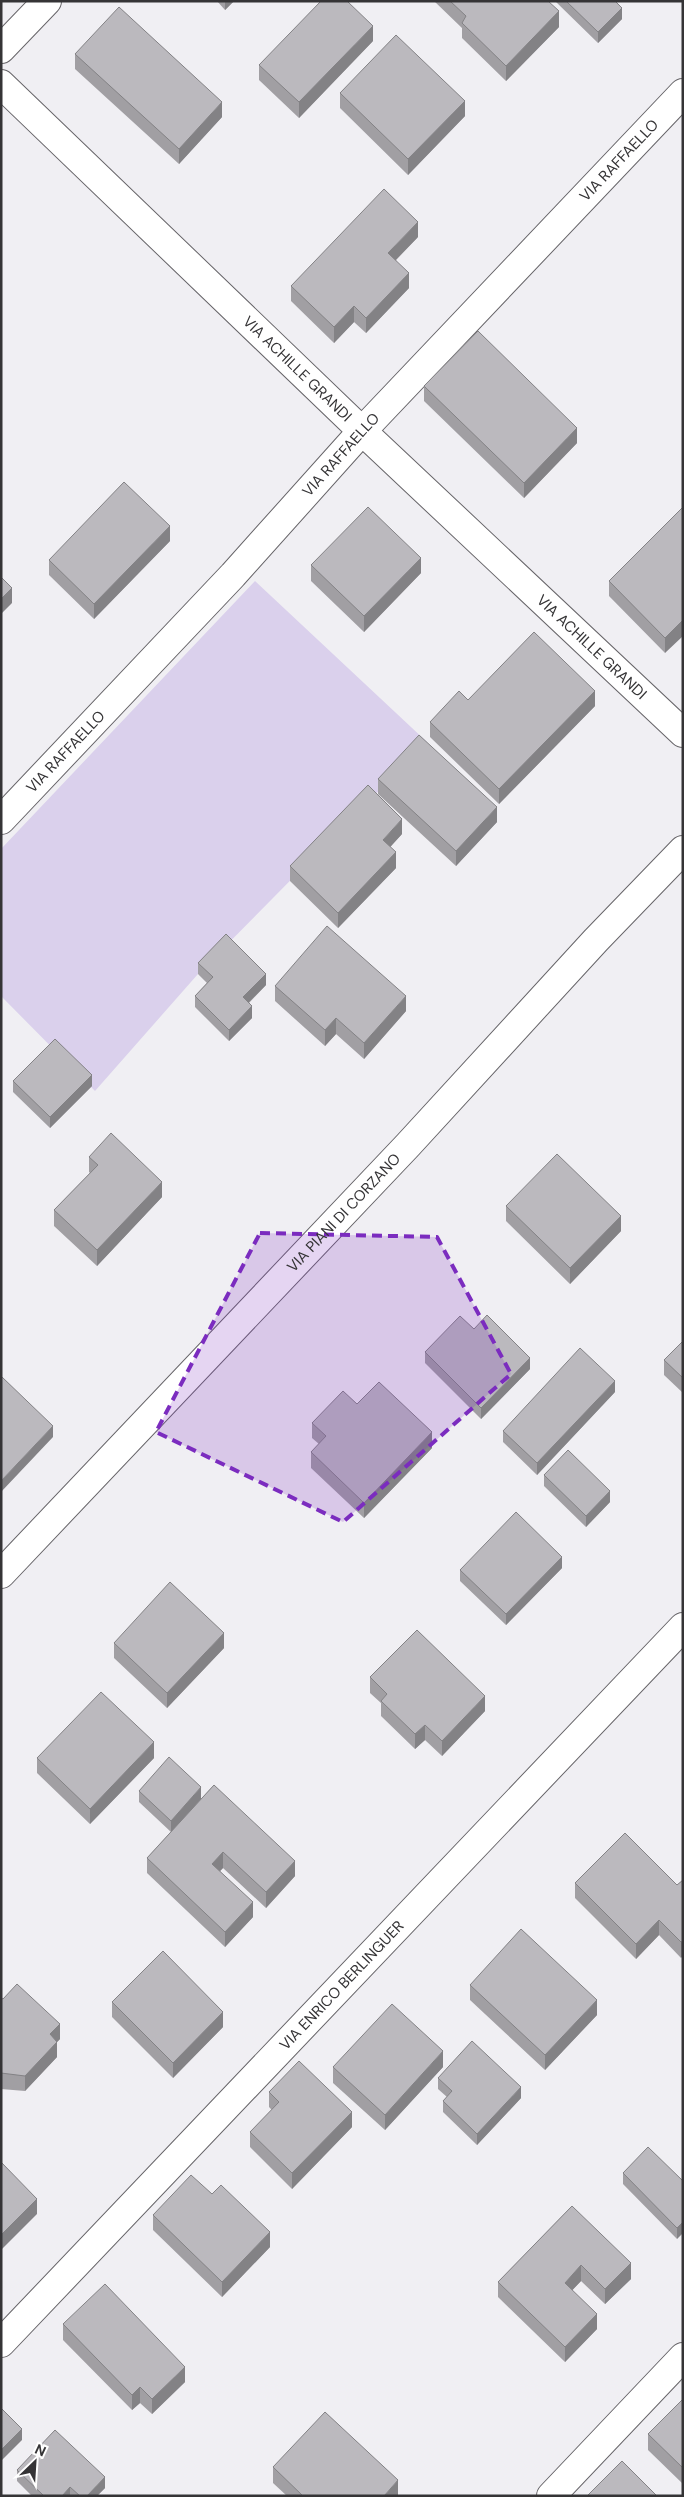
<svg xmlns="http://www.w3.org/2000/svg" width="684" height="2497" font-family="'DM Sans',sans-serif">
	<rect width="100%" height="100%" fill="#f0eff3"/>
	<path fill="#dad0ec" d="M255,581L427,742L198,974L95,1091L1,996V849Z"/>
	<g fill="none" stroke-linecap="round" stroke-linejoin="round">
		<defs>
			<g id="street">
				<path d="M1,49L47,1"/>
				<path id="s1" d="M1,84L362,431L683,733"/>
				<path id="s2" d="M1,820L233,575L362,431L683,93"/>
				<path id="s3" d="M1,1574L408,1145L596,940L683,850"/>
				<path id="s4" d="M1,2343L683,1627"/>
				<path d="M551,2496L683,2357"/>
			</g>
		</defs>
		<use href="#street" stroke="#666468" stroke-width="30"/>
		<use href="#street" stroke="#fff" stroke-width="28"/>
	</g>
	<path fill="#a19fa3" d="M217,1H234L225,10Z
		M434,1H548L559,27L506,81L462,38V28Z
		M555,1H615L622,19L598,43Z
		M373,41L299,118L259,80V65Z
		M75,54L222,117L179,164L75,69Z
		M340,93L465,116L408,175L340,108Z
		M418,237L396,260L409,288L366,333L354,322L334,343L291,301V286Z
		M424,386L577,443L524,498L424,401Z
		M683,507L665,653L609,596V581Z
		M170,541L94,619L49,575V560Z
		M311,565L421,573L364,632L311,581Z
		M468,700L595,706L499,804L430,737V722Z
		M378,779L497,822L456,866L378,794Z
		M402,834L390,847L396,868L338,928L290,881V866Z
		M198,963L266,985L249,1003L252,1018L229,1041L195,1007V996L207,983L198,974Z
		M275,986L406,1011L364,1059L336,1034L325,1046L275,1001Z
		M13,1081L92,1086L50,1128L13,1092Z
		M89,1157L162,1197L97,1266L54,1226V1210L90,1173L89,1172Z
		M506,1206L621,1231L570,1284L506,1221Z
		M474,1329L530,1369L481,1419L425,1363V1352Z
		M683,1341V1393L664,1375V1360Z
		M615,1392L537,1475L503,1442V1431Z
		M357,1404L432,1448L364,1518L311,1468V1452L319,1444L312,1438V1423Z
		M544,1475L610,1502L586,1527L544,1486Z
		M562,1568L506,1625L460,1581V1570Z
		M114,1643L224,1648L167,1708L114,1658Z
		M370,1677L485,1711L442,1756L425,1740L415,1749L381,1716V1703L370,1693Z
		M37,1758H154L90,1824L37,1773Z
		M214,1785L295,1876L266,1908L223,1868L220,1871L253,1917L225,1947L147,1873V1858Z
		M139,1791L201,1799L171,1832L139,1802Z
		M683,1880L681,1958L659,1935L636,1959L575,1898V1883L677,1885Z
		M470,1985L597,2015L545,2070L470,2000Z
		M1,1998L60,2039L57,2042V2057L25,2091L1,2089Z
		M112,2002L223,2027L173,2078L112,2017Z
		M333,2067H443L385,2130L333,2083Z
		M438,2078L521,2098L477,2145L443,2112V2101L447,2097L438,2089Z
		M269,2092L352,2127L292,2189L250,2147V2132L272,2110L269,2107Z
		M623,2173L683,2181L677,2239L623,2184Z
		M212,2194L270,2247L222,2297L153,2230V2215Z
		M572,2206L631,2279L605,2304L581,2281L572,2290L597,2329L565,2362L498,2297V2282Z
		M63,2324L185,2382L152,2414L140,2403L132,2410L63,2340Z
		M683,2399V2484L648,2450V2434Z
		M273,2467L398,2496H287L273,2483Z
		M17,2470L105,2488L97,2496H32L17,2481Z"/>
	<path fill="#838285" d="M225,1H234L225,10Z
		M622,8V19L598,43V32Z
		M559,11V27L506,81V66Z
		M373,26V41L299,118V102Z
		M465,101V116L408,175V159Z
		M222,102V117L179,164V149Z
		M418,222V237L388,268V253Z
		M409,273V288L366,333V318Z
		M354,306V322L334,343V327Z
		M577,428V443L524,498V483Z
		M170,526V541L94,619V604Z
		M421,558V573L364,632V616Z
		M12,588V603L1,614V599Z
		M683,620V636L665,653V638Z
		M595,691V706L499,804V789Z
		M497,807V822L456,866V851Z
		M402,819V834L383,855V840Z
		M396,852V868L338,928V913Z
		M266,974V985L243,1008V997Z
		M406,996V1011L364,1059V1043Z
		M252,1006V1018L229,1041V1030Z
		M336,1018V1034L325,1046V1030Z
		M92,1075V1086L50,1128V1117Z
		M162,1182V1197L97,1266V1250Z
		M621,1216V1231L570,1284V1268Z
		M530,1358V1369L481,1419V1408Z
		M615,1381V1392L537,1475V1463Z
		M53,1426V1437L1,1492V1481Z
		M432,1432V1448L364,1518V1503Z
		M610,1491V1502L586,1527V1516Z
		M562,1557V1568L506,1625V1614Z
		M224,1633V1648L167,1708V1693Z
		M485,1696V1711L442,1756V1741Z
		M425,1725V1740L415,1749V1734Z
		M154,1742V1758L90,1824V1809Z
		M201,1787V1799L171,1832V1821Z
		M223,1852V1868L212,1879V1864Z
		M295,1861V1876L266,1908V1892Z
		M253,1902V1917L225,1947V1932Z
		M659,1920V1935L636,1959V1944Z
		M683,1941V1956L681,1958V1942Z
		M597,2000V2015L545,2070V2055Z
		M223,2012V2027L173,2078V2063Z
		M60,2024V2039L57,2042V2057L25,2091V2076L50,2034Z
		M443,2051V2067L385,2130V2115Z
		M521,2087V2098L477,2145V2134Z
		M352,2112V2127L292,2189V2173Z
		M37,2199V2214L1,2250V2235Z
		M683,2222V2233L677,2239V2228Z
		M270,2232V2247L222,2297V2282Z
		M631,2263V2279L605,2304V2289Z
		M581,2265V2281L565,2298V2283Z
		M597,2314V2329L565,2362V2347Z
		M185,2367V2382L152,2414V2399Z
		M140,2387V2403L132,2410V2395Z
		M22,2429V2440L1,2461V2450Z
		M105,2477V2488L97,2496H87Z
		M398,2480V2496H384Z
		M70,2487V2496H62Z"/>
	<path fill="#bbb9be" stroke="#838285" d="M321,1H347L373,26L299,102L259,65Z
		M450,1H548L559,11L506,66L462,23L466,16Z
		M566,1H615L622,8L598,32Z
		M119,7L222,102L179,149L75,54Z
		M396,35L465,101L408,159L340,93Z
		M384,189L418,222L388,253L409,273L366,318L354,306L334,327L291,286Z
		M478,331L577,428L524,483L424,386Z
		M124,482L170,526L94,604L49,560Z
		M368,507L421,558L364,616L311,565Z
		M683,507V620L665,638L609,581Z
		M1,577L12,588L1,599Z
		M534,632L595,691L499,789L430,722L459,691L468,700Z
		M419,735L497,807L456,851L378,779Z
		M368,785L402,819L383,840L396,852L338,913L290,866Z
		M327,926L406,996L364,1043L336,1018L325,1030L275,986Z
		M226,934L266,974L243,997L252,1006L229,1030L195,996L213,977L198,963Z
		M55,1039L92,1075L50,1117L13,1081Z
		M111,1133L162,1182L97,1250L54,1210L98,1165L89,1157Z
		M557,1154L621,1216L570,1268L506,1206Z
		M487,1315L530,1358L481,1408L425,1352L460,1316L474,1329Z
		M683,1341V1378L664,1360Z
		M580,1348L615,1381L537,1463L503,1431Z
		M2,1377L53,1426L1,1481V1378Z
		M379,1382L432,1432L364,1503L311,1452L326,1436L312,1423L343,1391L357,1404Z
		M568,1450L610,1491L586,1516L544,1475Z
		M516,1512L562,1557L506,1614L460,1570Z
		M170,1582L224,1633L167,1693L114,1643Z
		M417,1630L485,1696L442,1741L425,1725L415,1734L381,1701L387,1694L370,1677Z
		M101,1692L154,1742L90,1809L37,1758Z
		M169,1757L201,1787L171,1821L139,1791Z
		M214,1785L295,1861L266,1892L223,1852L212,1864L253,1902L225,1932L147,1858Z
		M625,1833L677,1885L683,1880V1941L681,1942L659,1920L636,1944L575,1883Z
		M521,1929L597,2000L545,2055L470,1985Z
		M163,1951L223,2012L173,2063L112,2002Z
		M17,1984L60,2024L50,2034L57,2042L25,2076L1,2073V1998L3,1999Z
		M392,2004L443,2051L385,2115L333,2067Z
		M472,2041L521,2087L477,2134L443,2101L452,2091L438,2078Z
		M299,2061L352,2112L292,2173L250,2132L279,2102L269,2092Z
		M648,2147L683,2181V2222L677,2228L623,2173Z
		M1,2162L37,2199L1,2235Z
		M191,2175L212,2194L221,2185L270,2232L222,2282L153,2215Z
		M572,2206L631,2263L605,2289L581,2265L565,2283L597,2314L565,2347L498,2282Z
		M105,2284L185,2367L152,2399L140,2387L132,2395L63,2324Z
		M683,2399V2468L648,2434Z
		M1,2408L22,2429L1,2450Z
		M325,2412L398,2480L384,2496H303L273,2467Z
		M55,2430L105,2477L87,2496H80L70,2487L62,2496H44L17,2470Z
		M622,2461L657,2496H587Z"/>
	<path fill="#7b2cbf" fill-opacity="0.2" stroke="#7b2cbf" stroke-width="4" stroke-dasharray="10 6" stroke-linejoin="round" d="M260,1233L437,1237L511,1374L343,1522L156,1432Z"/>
	<g text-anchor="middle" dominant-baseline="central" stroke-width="4" stroke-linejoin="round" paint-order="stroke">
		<g font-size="15" fill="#353436" stroke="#fff">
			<text stroke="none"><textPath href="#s2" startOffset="904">VIA RAFFAELLO</textPath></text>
			<text stroke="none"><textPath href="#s1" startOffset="411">VIA ACHILLE GRANDI</textPath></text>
			<text stroke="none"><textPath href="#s2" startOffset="499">VIA RAFFAELLO</textPath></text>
			<text stroke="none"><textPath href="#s1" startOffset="816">VIA ACHILLE GRANDI</textPath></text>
			<text stroke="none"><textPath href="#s2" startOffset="94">VIA RAFFAELLO</textPath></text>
			<text stroke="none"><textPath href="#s3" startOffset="498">VIA PIANI DI CORZANO</textPath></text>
			<text stroke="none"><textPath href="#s4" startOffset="494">VIA ENRICO BERLINGUER</textPath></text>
		</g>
	</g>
	<rect width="684" height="2497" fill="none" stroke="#353436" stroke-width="5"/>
	<g transform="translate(35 2462) rotate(25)" stroke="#ffffff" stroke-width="4" paint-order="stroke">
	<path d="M0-4L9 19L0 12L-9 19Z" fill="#353436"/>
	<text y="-8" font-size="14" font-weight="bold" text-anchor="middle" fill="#353436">N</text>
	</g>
</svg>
